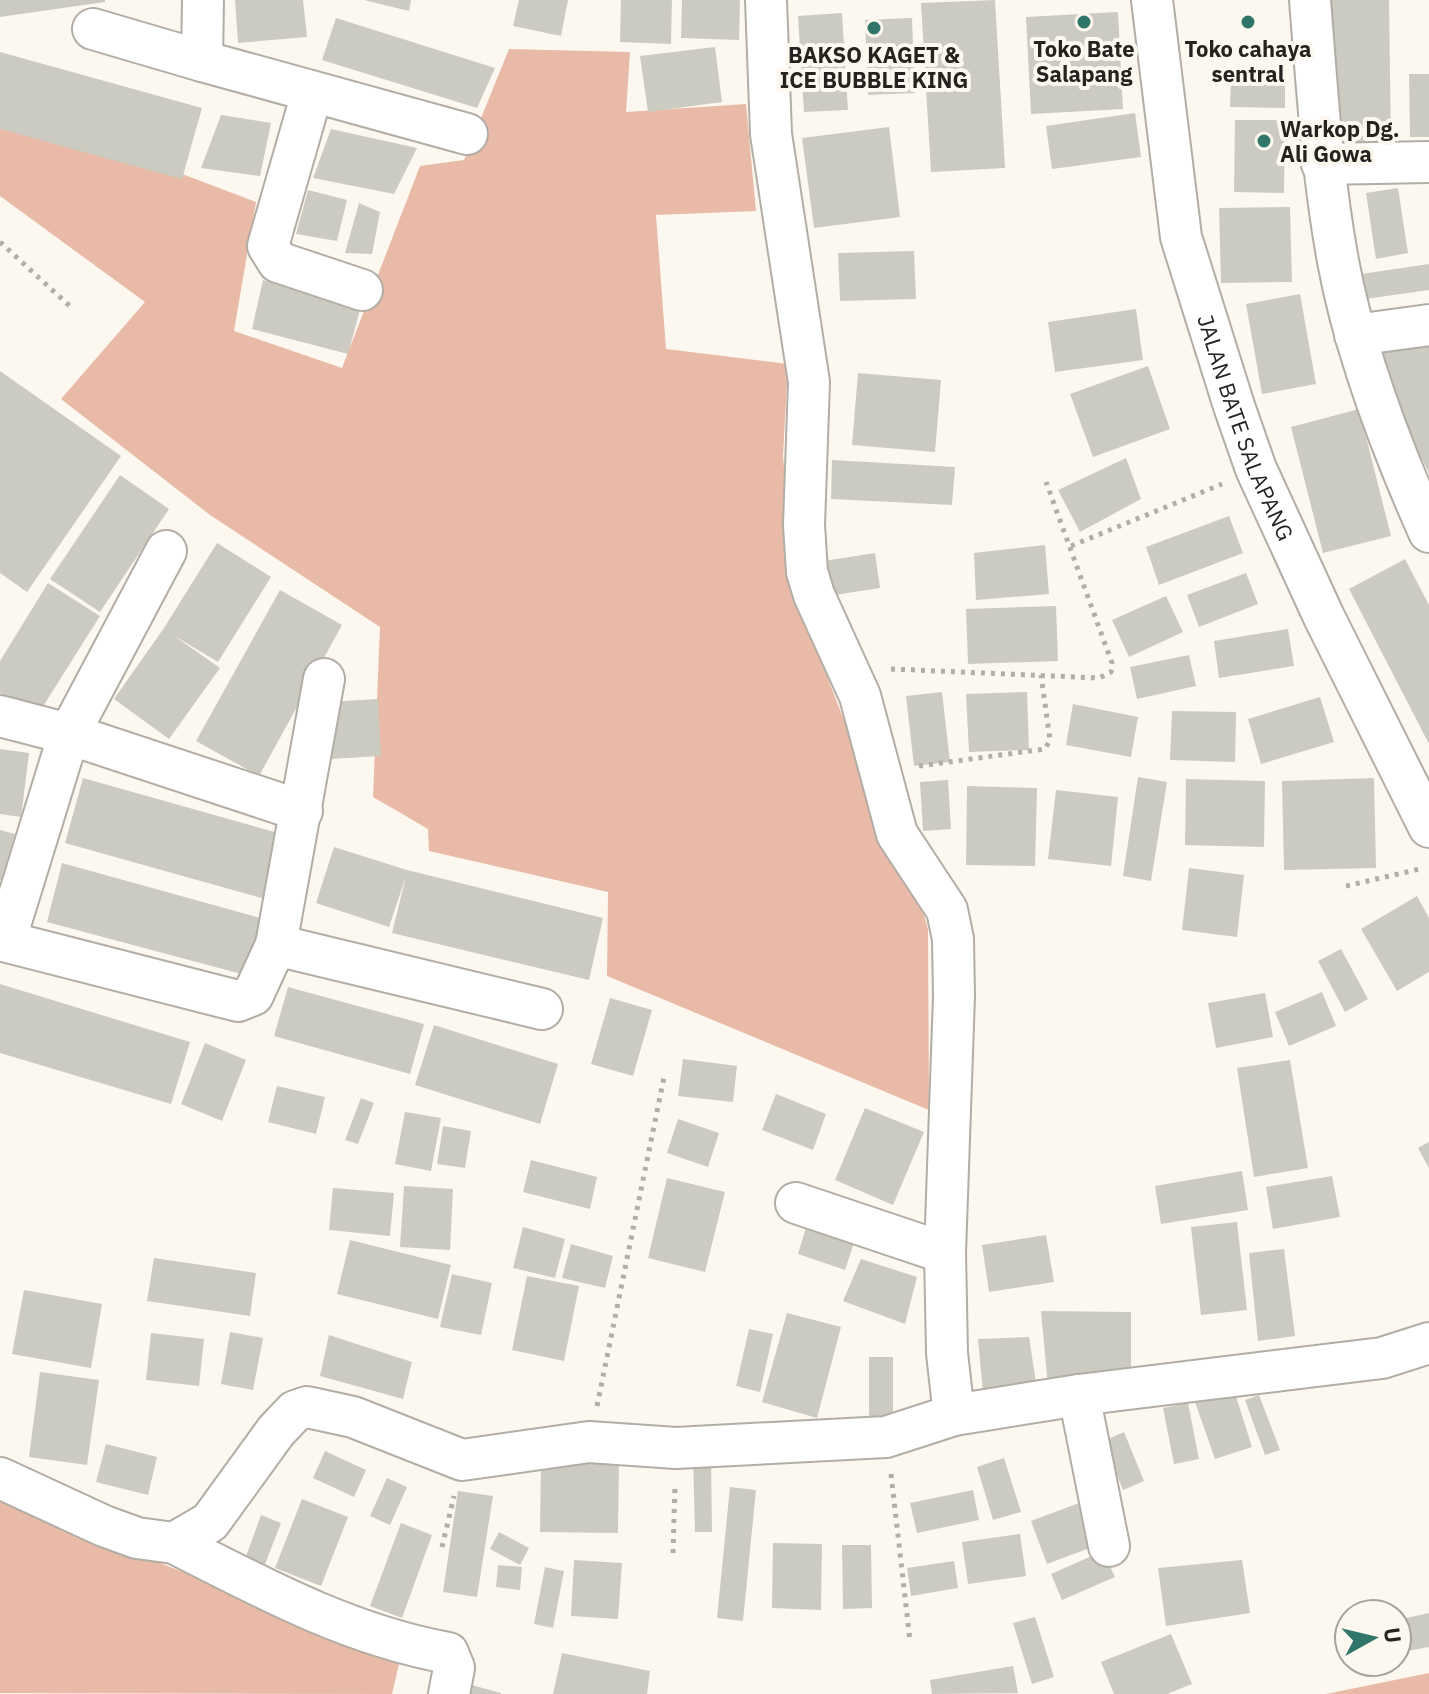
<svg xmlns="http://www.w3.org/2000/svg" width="1429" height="1694" font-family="'IBM Plex Sans',sans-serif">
	<rect width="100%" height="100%" fill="#fdf8ef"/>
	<path fill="#e9baa8" d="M509,49L630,52L626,112L746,104L756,211L656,215L666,349L788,364L783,456L796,596L859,759L915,884L928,929L929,1110L607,976L608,892L429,851L428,829L373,797L380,627L210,515L61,399L145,302L0,196V105L256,202L234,331L342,368L420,166L464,160Z
		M0,1498L400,1660L392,1694L0,1693Z
		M1429,1673V1694H1326Z"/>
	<path fill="#cccbc1" d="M0,0H105V2L0,17Z
		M235,0H303L307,37L238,43Z
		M364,0H411L409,11Z
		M519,0H568L561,36L513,26Z
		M621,0H672L671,44L620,42Z
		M682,0H740L739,40L681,38Z
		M995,0L1005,168L931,172L921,3Z
		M1330,0H1389L1391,146L1332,147Z
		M1118,12L1123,109L1031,114L1026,17Z
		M842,13L848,110L804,112L798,16Z
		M336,18L495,68L477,108L322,60Z
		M912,18L915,93L868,95L865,20Z
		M715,47L722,102L648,112L640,56Z
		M0,52L202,108L182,179L0,129Z
		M1409,74H1429V137H1410Z
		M1231,78H1285V108L1230,107Z
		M1135,113L1141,157L1052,169L1046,126Z
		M221,115L271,123L260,176L201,168Z
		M1235,120H1285L1284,193L1234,192Z
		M889,127L900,217L814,228L802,138Z
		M331,129L417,148L394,194L313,178Z
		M1398,188L1408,253L1376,259L1366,193Z
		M308,190L347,200L337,241L296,234Z
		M359,203L380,212L372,254L345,253Z
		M1290,207L1292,282L1221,283L1219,208Z
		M914,251L916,299L840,301L838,253Z
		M1429,264V290L1365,299L1361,274Z
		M263,280L360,310L348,354L252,329Z
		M1300,294L1316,384L1262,394L1246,304Z
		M1136,309L1143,360L1055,372L1048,322Z
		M1429,341V473L1369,353Z
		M1148,366L1170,429L1093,457L1070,394Z
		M0,371L121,456L27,592L0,573Z
		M858,373L941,380L935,452L852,445Z
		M1359,409L1391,536L1323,553L1291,427Z
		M1126,458L1141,499L1080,532L1058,490Z
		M832,460L955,467L952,505L831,499Z
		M120,475L169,509L100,612L50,579Z
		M1229,516L1243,553L1159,585L1146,547Z
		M217,543L271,577L218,662L173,635L220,668L169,739L114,699L164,628Z
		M1045,545L1049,594L976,600L974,553Z
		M875,553L880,588L828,596L824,561Z
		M1405,559L1429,605V744L1349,589Z
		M1246,573L1258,604L1199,627L1187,595Z
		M48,583L100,616L37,716L0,693V661Z
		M280,590L342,625L259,776L196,741Z
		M1166,596L1183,632L1129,657L1112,620Z
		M1056,606L1058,661L968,664L966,609Z
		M1288,629L1294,666L1219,678L1214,641Z
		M1189,655L1196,686L1137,699L1130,667Z
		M942,692L950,762L914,766L906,696Z
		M1027,692L1029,750L969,752L966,694Z
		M1320,697L1334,742L1261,764L1248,719Z
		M378,699L381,756L330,759L327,702Z
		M1073,704L1138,717L1131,757L1066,745Z
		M1172,711L1236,712L1235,762L1170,760Z
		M0,749L29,753L21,817L0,814Z
		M1138,777L1167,782L1151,881L1123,876Z
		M83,778L289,836L272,901L65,843Z
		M1374,778L1376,868L1284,870L1282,781Z
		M1186,779L1265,781L1264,847L1185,845Z
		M948,780L951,829L923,831L920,782Z
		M967,786L1037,788L1035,866L966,865Z
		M1056,790L1118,797L1111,866L1048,859Z
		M0,830L15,834L1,880H0Z
		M334,847L407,870L603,918L589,980L392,933L406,876L389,927L316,903Z
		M62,863L264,919L249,976L47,922Z
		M1189,868L1244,875L1237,937L1182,930Z
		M1417,896L1429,918V972L1397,991L1361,929Z
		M1341,949L1368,999L1345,1012L1318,961Z
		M0,984L190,1042L171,1104L0,1053Z
		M288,987L424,1024L410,1074L274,1036Z
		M1322,992L1336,1026L1289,1046L1275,1012Z
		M1265,993L1273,1037L1216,1048L1208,1003Z
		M610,998L652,1010L633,1076L591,1064Z
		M434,1025L558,1064L540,1124L415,1085Z
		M205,1043L246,1060L222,1121L181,1104Z
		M683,1059L737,1066L733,1102L678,1096Z
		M1290,1060L1308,1168L1254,1177L1237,1068Z
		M277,1086L325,1097L316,1134L268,1122Z
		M776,1094L826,1114L813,1150L762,1130Z
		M361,1098L374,1103L358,1144L345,1140Z
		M865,1108L924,1132L893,1205L835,1180Z
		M405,1112L441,1118L431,1171L395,1164Z
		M678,1119L719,1133L708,1167L667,1153Z
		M443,1126L471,1131L465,1168L437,1164Z
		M1429,1142V1168L1418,1148Z
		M531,1160L597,1177L590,1209L523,1192Z
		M1242,1171L1248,1210L1161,1224L1155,1186Z
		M1332,1176L1340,1217L1273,1229L1266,1187Z
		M667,1178L725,1192L705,1272L648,1258Z
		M404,1186L453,1189L450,1250L400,1247Z
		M333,1188L394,1193L390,1236L329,1230Z
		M809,1218L857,1234L845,1270L798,1254Z
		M1237,1222L1247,1310L1201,1315L1191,1227Z
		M523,1227L565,1239L555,1278L513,1268Z
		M1046,1235L1054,1282L989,1292L982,1245Z
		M350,1240L451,1265L438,1319L337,1294Z
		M571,1244L613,1256L605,1288L562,1278Z
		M1284,1249L1295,1336L1258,1341L1249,1253Z
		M154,1258L256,1273L250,1316L147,1301Z
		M861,1259L917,1277L905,1324L843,1301Z
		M452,1274L492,1283L481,1335L440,1327Z
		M527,1276L579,1286L564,1361L512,1350Z
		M24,1290L102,1304L91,1368L12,1354Z
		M1041,1311L1131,1312V1382L1049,1397Z
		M787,1313L841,1327L817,1418L762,1402Z
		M749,1329L773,1334L760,1392L736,1386Z
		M230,1332L263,1338L253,1390L221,1384Z
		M151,1333L204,1339L199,1386L146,1380Z
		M329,1335L412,1362L403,1399L320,1376Z
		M1029,1337L1039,1402L984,1403L978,1339Z
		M869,1357H893V1419H869Z
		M40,1372L99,1380L87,1465L29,1457Z
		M1234,1390L1252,1447L1215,1459L1195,1402Z
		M1259,1395L1280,1450L1265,1455L1245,1400Z
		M1188,1403L1199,1459L1174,1464L1163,1408Z
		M1124,1432L1144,1481L1123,1490L1103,1441Z
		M106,1444L157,1457L148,1495L96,1482Z
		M325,1451L366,1470L354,1497L313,1478Z
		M693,1456H711L712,1532H695Z
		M1004,1458L1021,1512L993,1520L977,1467Z
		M541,1462L619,1463L618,1533L540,1532Z
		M387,1478L407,1487L390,1525L370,1516Z
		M730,1487L756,1490L743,1621L717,1618Z
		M973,1490L979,1520L917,1533L910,1503Z
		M458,1491L493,1496L477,1597L443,1592Z
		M302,1499L348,1517L321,1586L275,1568Z
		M1087,1500L1103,1543L1047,1564L1031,1521Z
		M261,1515L281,1523L264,1567L245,1559Z
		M401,1523L432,1535L402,1618L370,1606Z
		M499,1532L529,1548L520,1565L490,1549Z
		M1020,1534L1026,1576L968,1584L962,1542Z
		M773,1543L822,1544L821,1610L772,1608Z
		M842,1545H871L872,1608L843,1609Z
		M1103,1551L1115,1577L1062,1600L1051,1574Z
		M574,1560L622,1563L618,1619L571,1616Z
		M1242,1560L1250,1613L1166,1626L1158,1568Z
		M954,1561L958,1588L911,1596L907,1568Z
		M498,1565L522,1567L520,1590L496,1587Z
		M545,1567L564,1571L553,1628L534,1624Z
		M1429,1613V1647L1397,1653V1620Z
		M1035,1617L1054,1677L1032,1684L1013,1623Z
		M1171,1634L1192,1684L1167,1694H1114L1101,1662Z
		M562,1653L650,1671L647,1694H553Z
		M1013,1666L1018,1693L932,1694L930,1680Z
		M468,1684L501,1693V1694H465Z"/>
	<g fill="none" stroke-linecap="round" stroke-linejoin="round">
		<defs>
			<g id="minor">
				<path d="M766,0L771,134L809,382L804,525L807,572L814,595L860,696L897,834L947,910L953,939L954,996L945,1253L947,1353L954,1415"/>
				<path id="s1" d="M1152,0L1181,237L1234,406L1256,469L1324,617L1429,827"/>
				<path d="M1310,0C1317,87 1322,174 1338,261C1355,353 1391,447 1429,532"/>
				<path d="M93,29L202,61L203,0"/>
				<path d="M202,61L467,134"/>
				<path d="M312,93L268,246L278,262L362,290"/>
				<path d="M1322,164L1429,162"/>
				<path d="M1355,335L1429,325"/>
				<path d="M0,716L69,734L302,811"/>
				<path d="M0,940L238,1001L253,995L276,945L542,1009"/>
				<path d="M5,941L69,734L166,551"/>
				<path d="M276,945L324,679"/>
				<path d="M796,1203L945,1253"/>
				<path d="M1079,1395L1109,1546"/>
				<path d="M0,1478L104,1526L137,1538L174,1543L210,1522L276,1431L295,1411L307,1407L353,1417L462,1460L589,1442L676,1448L886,1437L954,1415L1079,1395L1382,1358L1429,1343"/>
				<path d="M174,1543C262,1588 349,1635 448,1653L454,1668L449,1694"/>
			</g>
		</defs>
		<use href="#minor" stroke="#b2ada5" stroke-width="44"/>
		<path stroke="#b2aea7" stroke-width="5" stroke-dasharray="4 6" stroke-linecap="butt" d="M0,242L73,309
			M1071,546L1222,484
			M891,669L1099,678L1111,672L1112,663L1046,482
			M919,766L1045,749L1050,740L1041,675
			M1346,886L1424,868
			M597,1406L664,1077
			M891,1474L910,1641
			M442,1547L454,1496
			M673,1553L675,1485"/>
		<use href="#minor" stroke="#fff" stroke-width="40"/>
	</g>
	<g fill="#30756a" stroke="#fdf8ef" stroke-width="3">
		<circle cx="1084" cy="22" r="8"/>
		<circle cx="1248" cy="22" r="8"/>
		<circle cx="874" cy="28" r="8"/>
		<circle cx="1264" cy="141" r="8"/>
	</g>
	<g text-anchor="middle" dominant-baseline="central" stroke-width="8" stroke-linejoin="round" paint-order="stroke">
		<g font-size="22" font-weight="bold" fill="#252320" stroke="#fdf8ef">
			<text x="1084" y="48">Toko Bate<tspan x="1084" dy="25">Salapang</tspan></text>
			<text x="1248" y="48">Toko cahaya<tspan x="1248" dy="25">sentral</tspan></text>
			<text x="874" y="54">BAKSO KAGET &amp;<tspan x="874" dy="25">ICE BUBBLE KING</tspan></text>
			<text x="1280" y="128" text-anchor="start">Warkop Dg.<tspan x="1280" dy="25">Ali Gowa</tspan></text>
		</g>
		<g font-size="22" fill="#252320" stroke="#fdf8ef">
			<text stroke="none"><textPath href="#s1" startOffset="440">JALAN BATE SALAPANG</textPath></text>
		</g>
	</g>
	<g transform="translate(1373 1638) rotate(82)"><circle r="38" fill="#fdf8ef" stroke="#a7a39c" stroke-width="2"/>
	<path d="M0-6L14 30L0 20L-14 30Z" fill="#30756a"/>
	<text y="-12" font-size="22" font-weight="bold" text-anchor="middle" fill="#252320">U</text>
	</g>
</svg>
